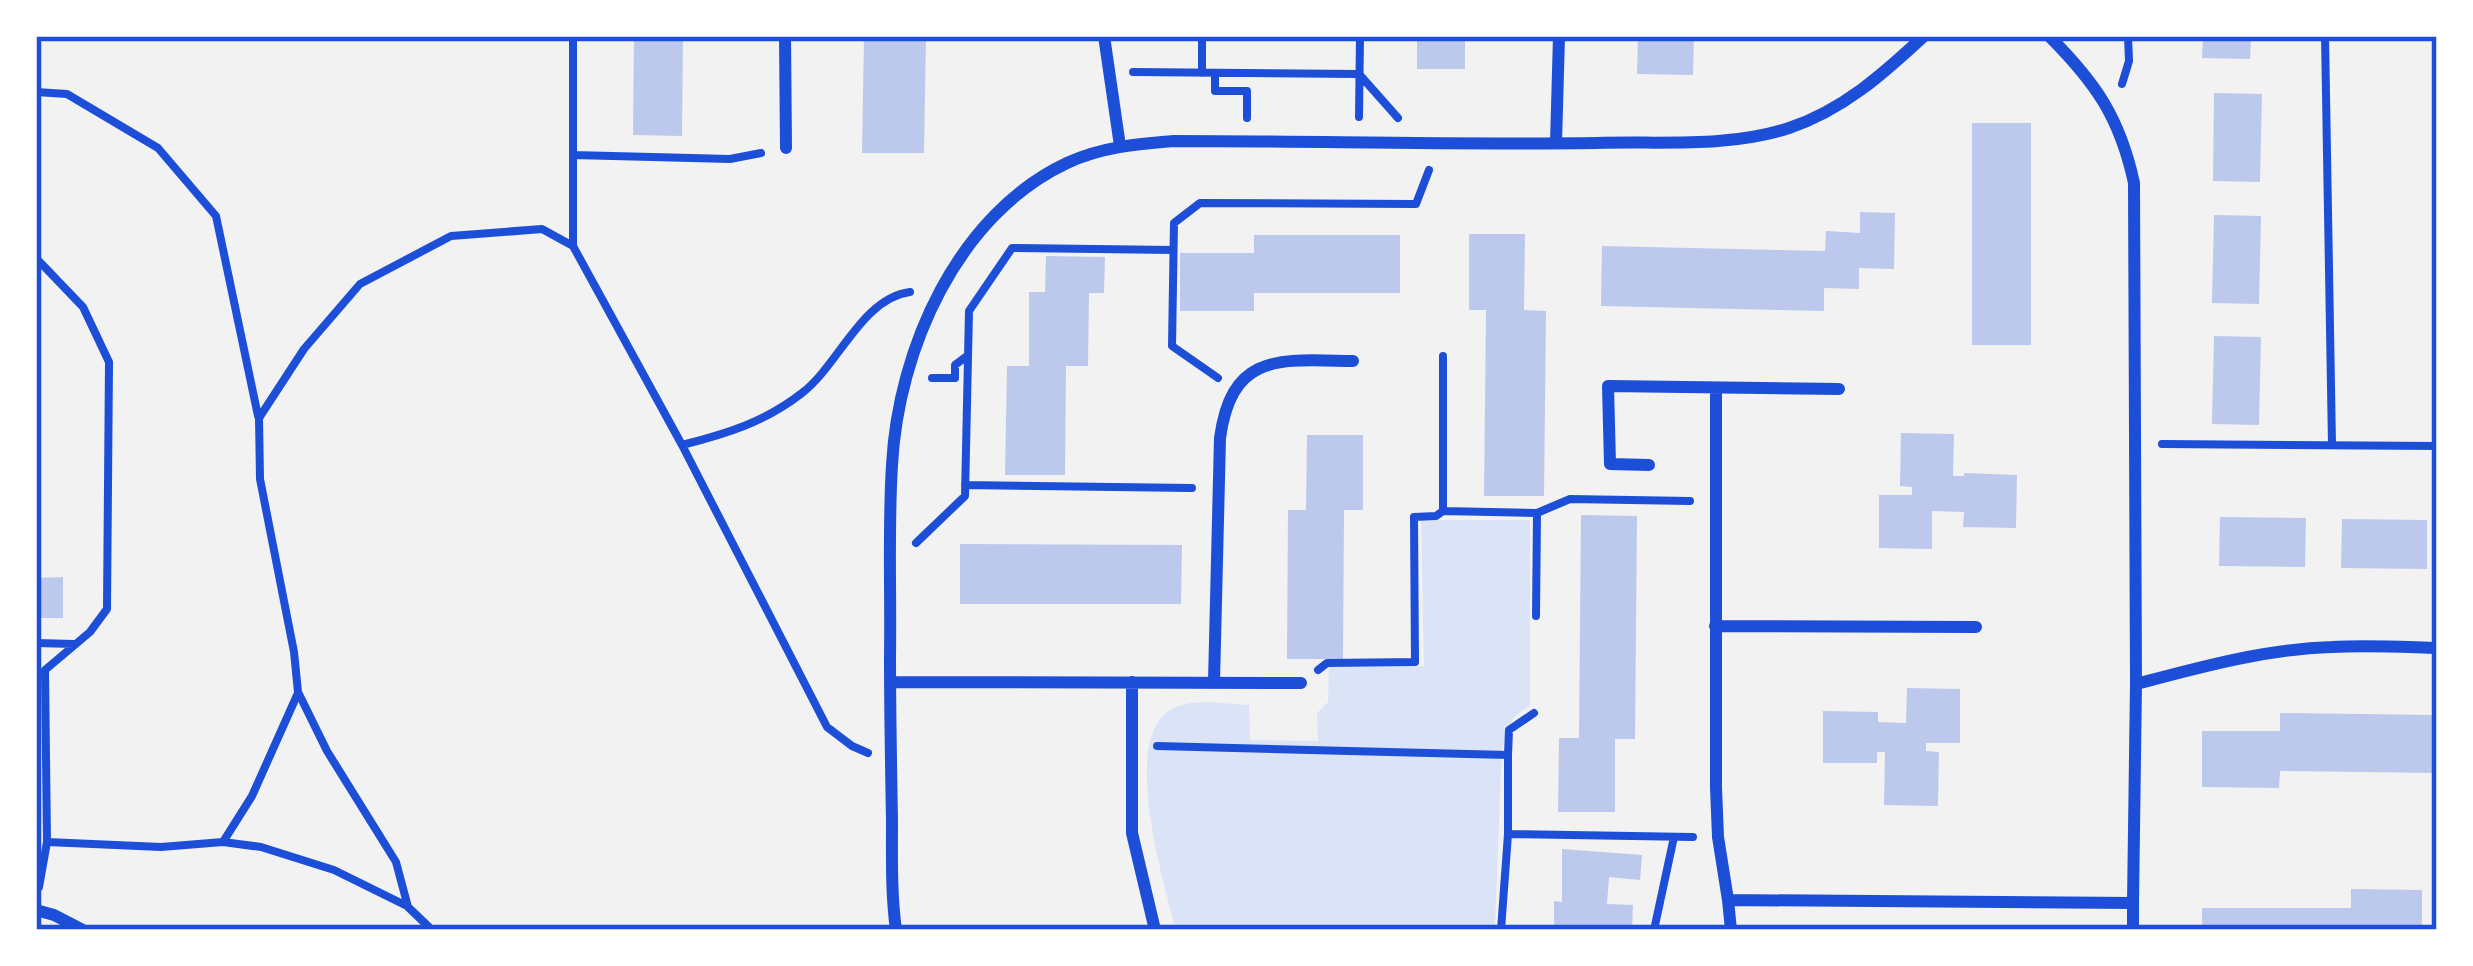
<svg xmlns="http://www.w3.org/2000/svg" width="2473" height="966" font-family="Mulish,sans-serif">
	<rect width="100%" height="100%" fill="#f2f2f2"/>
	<path fill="#dbe4f7" d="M1421,520H1530V705L1513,718L1502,747L1495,926L1436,930H1176C1164,884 1118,734 1174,708C1194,698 1226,704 1249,705L1250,740L1318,741L1317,713L1328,702L1329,667L1424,666Z"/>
	<path fill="#bdc9ec" d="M634,36H683L682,136L633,135Z
		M864,36H926L924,153H862Z
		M1417,36H1465V69H1417Z
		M1638,36H1694L1693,75L1637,74Z
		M2203,36H2251L2250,59L2202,58Z
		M2214,93L2262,94L2260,182L2213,181Z
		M1972,123H2031V345H1972Z
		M1860,212L1895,213L1894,269L1859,268V289L1824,288V311L1601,306L1602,246L1825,251L1826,231L1860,233Z
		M2214,215L2261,216L2259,304L2212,303Z
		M1469,234H1525L1524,310L1546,311L1544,496H1484L1486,310H1469Z
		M1254,235H1400V293H1254V311H1180V253H1254Z
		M1046,256L1105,257L1104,293H1089L1088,366H1066L1065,475H1005L1007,366H1029V292H1045Z
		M2214,336L2261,337L2259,425L2212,424Z
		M1901,433L1954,434L1953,476H1964V473L2017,475L2016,528L1963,527L1964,512L1932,511V549L1879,548V495H1912V487L1900,486Z
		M1307,435H1363V510H1344L1343,659H1287L1288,510H1306Z
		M1581,515L1637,516L1635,739H1615V812H1558L1559,738H1579Z
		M2220,517L2306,518L2305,567L2219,566Z
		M2342,519L2427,520V569L2341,568Z
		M960,544L1182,545L1181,604H960Z
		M63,577V618H36V578Z
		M1907,688L1960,689V743H1926V751L1939,752L1938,806L1884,805L1885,752H1877V763H1823V711L1878,712V722L1906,723Z
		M2280,713L2437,715V773L2280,771L2279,788L2202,787V731H2280Z
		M1562,849L1642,855L1640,880L1609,877L1607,904L1633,905L1632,930H1554V901L1562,902Z
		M2351,889L2422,890V930H2202V908H2351Z"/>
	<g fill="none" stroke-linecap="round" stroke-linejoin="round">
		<path stroke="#1d4ed8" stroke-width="8" d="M573,36V246L682,445L827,727L852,746L868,753
			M2325,36L2332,445
			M1133,72L1359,74L1398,118
			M1202,73V36
			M1215,73V91H1247V118
			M2122,84L2129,61L2128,36
			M36,92L67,94L158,148L216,216L258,416
			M1359,117L1360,36
			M573,155L730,159L761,153
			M36,258L83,307L109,362L107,609L90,632L45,670L47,842L39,887
			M932,378H955V365L967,356
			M1218,378L1172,346L1174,223L1200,203L1416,204L1429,170
			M2162,444L2437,446
			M682,445C726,434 765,422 802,393C838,366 862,298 910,292
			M965,485L1192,488
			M1443,511V356
			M916,543L965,496L969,311L1012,248L1173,250
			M1536,616L1537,513
			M36,643L74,644
			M1318,670L1327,663L1415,662L1414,517L1436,516L1443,511L1537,513L1570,499L1690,501
			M1157,746L1508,755V834L1501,930
			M1508,755L1509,730L1534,713
			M1508,834L1693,837
			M47,842L161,847L223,842L261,847L334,870L407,906
			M223,842L252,796L298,693
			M432,930L408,907L396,862L327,751L298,692L294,652L260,479L259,418L304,349L360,284L451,236L542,229L573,246
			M1654,930L1674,837"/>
		<path stroke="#1d4ed8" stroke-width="12" d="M785,36L786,148
			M1104,36L1120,146
			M1556,143L1559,36
			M1716,388V788L1718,837L1728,900
			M1649,465L1610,464L1608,386L1839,389
			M1715,626L1976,627
			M890,682L1301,683
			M1132,682V833L1155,930
			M1214,682L1220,438C1232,351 1281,360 1353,361
			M2136,684C2200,667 2265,649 2332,647C2367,645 2402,647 2437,648
			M2133,903V930
			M36,910L54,915L83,930
			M896,930C891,894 892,857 892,821C891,766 890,711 890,656C891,593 888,528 892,465C898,349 958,214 1067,163C1101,147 1137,144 1174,141C1315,141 1456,145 1597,143C1660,141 1728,148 1789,128C1843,110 1883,74 1924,36
			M1731,930L1728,900L2133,903L2136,684L2134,183C2120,118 2096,83 2049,36"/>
	</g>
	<rect width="2473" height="966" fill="none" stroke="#ffffff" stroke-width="78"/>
	<rect x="39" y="39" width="2395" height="888" fill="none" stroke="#1d4ed8" stroke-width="4.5"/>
</svg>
